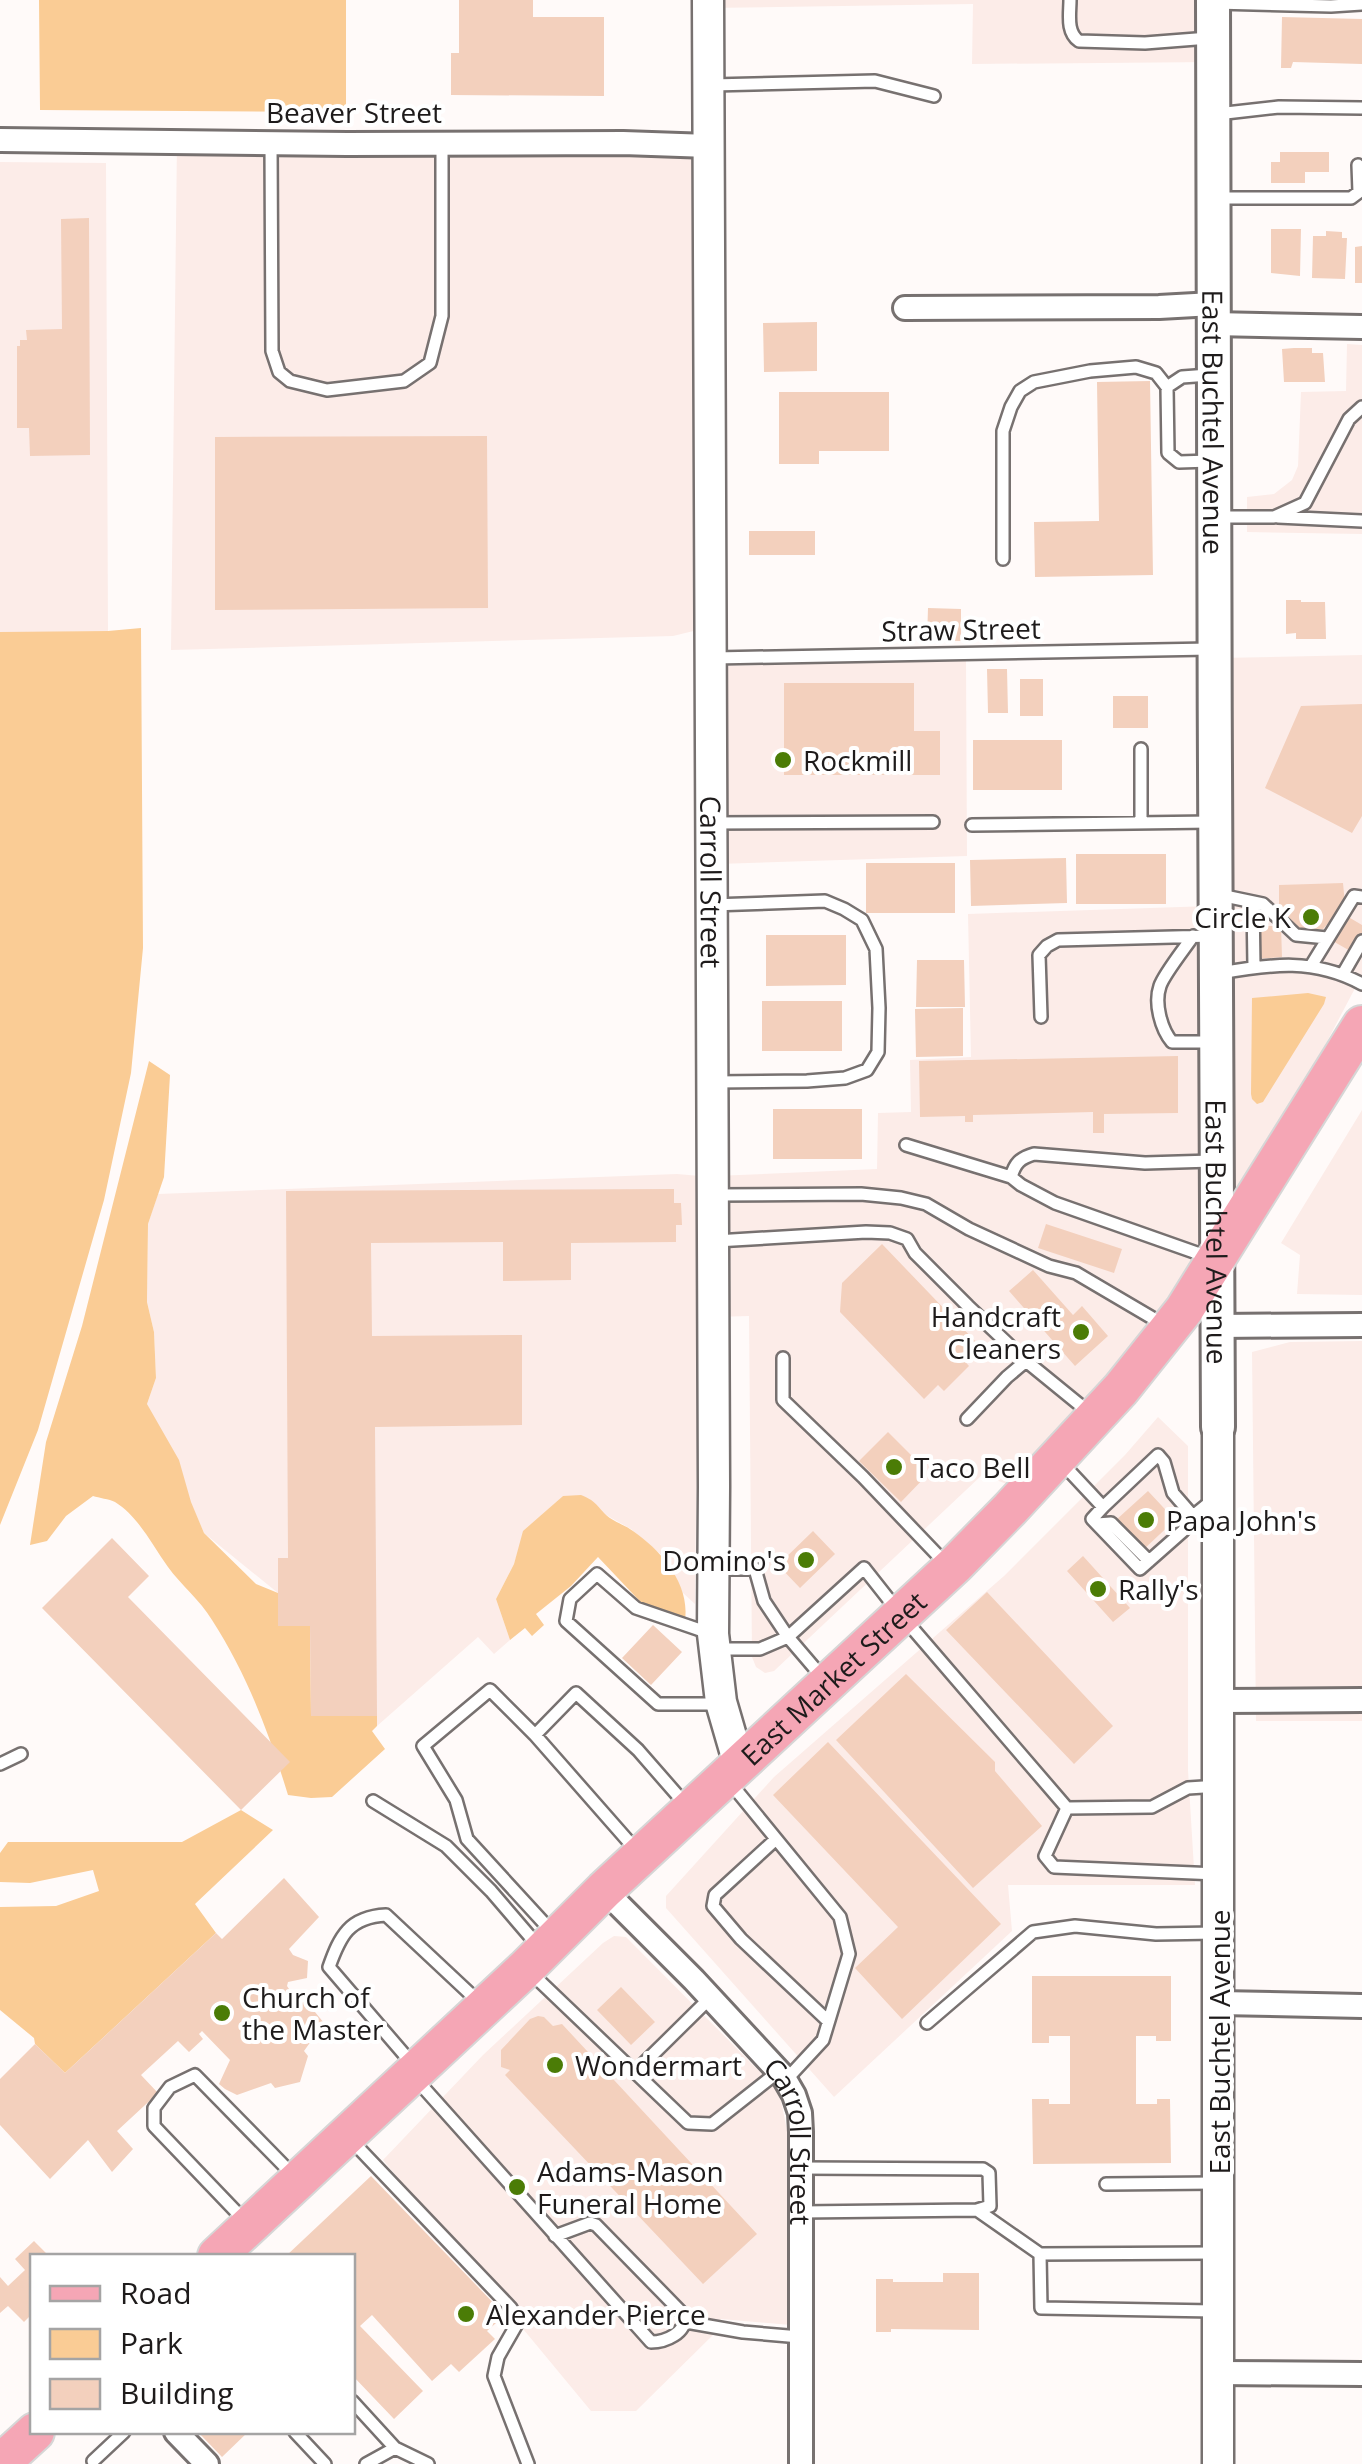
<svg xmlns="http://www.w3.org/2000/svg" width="1362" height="2464" font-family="'Open Sans',sans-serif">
	<rect width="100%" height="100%" fill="#fffaf9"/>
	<path fill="#fcece8" d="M708,0H1213V62L972,64L973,4L708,8Z
		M177,141L709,146L710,627L673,636L171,650Z
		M0,162L106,163L108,631L0,633Z
		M1347,344L1362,345V534L1247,532V497L1274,494L1292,480L1298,466L1301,392L1346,391Z
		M1362,655V975L1224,1237L1220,658Z
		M966,660L967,856L718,864L722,666Z
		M1210,906L1211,1251L1018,1488L982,1475L774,1671L765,1673L756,1667L752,1657L749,1316L715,1317V1176L877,1169L878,1113L911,1112L910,1060L971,1057L968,914Z
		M1362,1110V1295L1297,1294L1300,1255L1281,1243Z
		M677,1174L700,1176L695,1604L683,1593L666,1559L631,1529L606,1515L563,1496L524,1531L514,1564L496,1599L510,1640L494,1654L478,1637L377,1726V1716H311L310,1626H278V1593L204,1533L147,1404L156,1378L154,1332L147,1302L148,1224L158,1194Z
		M1362,1341V1721H1256L1252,1352L1290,1342Z
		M1158,1417L1188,1446V1770L1195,1885H1008L1012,1931L834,2097L666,1908V1896L774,1777L1004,1576L1125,1455Z
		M614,1936L626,1937L779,2091L791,2150V2325L721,2319L707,2331L714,2334L636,2411H591L383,2160L483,2055L603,1943Z"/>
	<path fill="#facc95" d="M39,0H346V112L40,110Z
		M141,628L143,948L131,1073L104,1200L38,1430L0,1525V632L108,631Z
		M1308,993L1326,997L1324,1004L1263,1102L1257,1104L1252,1099L1251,1094L1252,998Z
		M149,1061L170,1075L164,1177L148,1224L147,1302L154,1332L156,1378L147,1404L179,1460L191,1502L204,1533L256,1584L278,1593L279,1626H310L311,1716H377V1726L372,1731L385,1749L332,1797L311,1798L288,1795C269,1733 247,1674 212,1620C200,1600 181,1585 168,1567C152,1545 139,1517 115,1502C109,1499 99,1498 93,1496L66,1516L47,1541L30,1545L46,1442L82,1326Z
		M581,1495C595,1501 595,1503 605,1514C612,1521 625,1525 633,1531C662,1551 693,1587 684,1625L651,1613L598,1557L571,1586L536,1614L544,1625L532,1636L525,1628L510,1640L496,1599L514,1564L523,1531L563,1496Z
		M241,1810L273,1830L195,1904L216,1933L65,2073L35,2044L34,2038L0,2010V1907L56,1906L99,1891L93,1870L30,1883L0,1882V1853L8,1842H182Z"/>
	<path fill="#f3d0bd" d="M459,0H533V17H604V96L451,95V53H459Z
		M1282,17L1362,19V64L1293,62L1291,68H1281Z
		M1280,152H1329V172H1305V183H1271V162H1280Z
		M89,218L90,455L30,456L29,428H17V346H20V340H27L26,330L62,329L61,219Z
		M1271,229H1301L1300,276L1271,273Z
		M1326,231L1342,232V238H1347L1345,279L1312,278L1313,236H1326Z
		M1362,246V283H1355V247Z
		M817,322V371L764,372L763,323Z
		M1294,348H1312V353H1323L1325,382H1284L1282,349Z
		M1150,381L1153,575L1035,577L1034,522L1099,521L1097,382Z
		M779,392H889V451H819V464H779Z
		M487,436L488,608L215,610V437Z
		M749,531H815V555H749Z
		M1286,600H1301V602H1325L1326,639H1296V633L1286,634Z
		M928,608L961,609V641L927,640Z
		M987,669H1007L1008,713H988Z
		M1020,679H1043V716H1020Z
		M784,683H914V731H940V775H784Z
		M1113,696H1148V728H1113Z
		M1362,704V816L1352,833L1265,788L1301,706Z
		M973,740H1062V790H973Z
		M1076,854H1166V904H1076Z
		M1066,858L1067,903L971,906L970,860Z
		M866,863H955V913H866Z
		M1343,883L1345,904L1323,929H1299L1279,906V885Z
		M1345,915L1362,925V935L1352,952L1331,940Z
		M1255,926H1281L1282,957L1256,959Z
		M766,935H846V985L766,986Z
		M917,960H964L965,1007H916Z
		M762,1001H842V1051H762Z
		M963,1008V1056L916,1057L915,1009Z
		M1178,1056V1113L1104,1114V1133H1093V1112L973,1115V1122H965V1116L920,1117L919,1061Z
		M773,1109H862V1159H773Z
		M674,1189V1203H681L682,1225H676V1242L571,1243V1280L503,1281V1242L371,1243L372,1336L522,1335V1425L375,1427L377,1716H311L310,1626H278V1558H288L286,1191Z
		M1046,1224L1122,1249L1114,1273L1038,1248Z
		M882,1244L977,1343L962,1358L969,1366L944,1391L938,1385L924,1399L840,1312L842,1283Z
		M1033,1270L1073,1315L1082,1306L1108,1336L1075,1366L1009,1291Z
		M888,1432L929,1473L901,1502L859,1461Z
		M1148,1491L1175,1520L1143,1550L1116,1520Z
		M813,1531L835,1554L800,1588L778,1565Z
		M112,1538L149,1576L128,1597L290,1762L241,1810L42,1608Z
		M1083,1556L1130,1608L1113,1622L1067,1571Z
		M987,1592L1113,1726L1074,1764L946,1630Z
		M653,1625L682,1652L651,1685L622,1658Z
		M906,1674L995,1762V1771L1042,1826L973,1888L836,1740Z
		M828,1742L1001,1924L902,2019L855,1968L898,1927L773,1795Z
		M284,1878L319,1917L289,1949L293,1955L308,1961L307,1978L288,1982L287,1986L299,2004L306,2001L324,2023L304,2051L308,2056L300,2082L275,2088L271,2083L237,2095L225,2089L219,2084L230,2060L202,2031L199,2034L203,2039L189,2052L178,2041L141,2075L158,2093L117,2131L133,2149L112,2172L88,2140L50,2179L0,2125V2079L35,2044L65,2073L216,1933L222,1939Z
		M1032,1976H1171V2041H1156V2036H1136V2104H1157V2099H1170L1171,2163L1033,2164L1032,2099H1049V2104H1070V2036H1049V2043H1032Z
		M621,1987L655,2022L631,2045L597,2010Z
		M538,2016L544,2017L553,2026L562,2024L757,2234L703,2284L505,2075L510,2070L501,2067V2050L530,2019Z
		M371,2176L505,2315L487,2331L495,2339L459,2372L451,2364L432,2381L372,2315L360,2326L423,2391L394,2419L352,2375V2256H286Z
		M34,2241L49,2256H32V2314L24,2322L8,2306L0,2313V2277L8,2286L25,2270L15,2259Z
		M943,2273H979V2330L891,2329V2332H876V2279H893V2282H943Z
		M198,2432H248L222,2457Z"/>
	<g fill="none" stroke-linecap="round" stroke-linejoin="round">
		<defs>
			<path id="service" d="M1070,0C1070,14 1066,32 1079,41L1145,43L1209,38
				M1216,3L1331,6L1362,4
				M712,85L875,81L934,96
				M1217,114L1279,107L1362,108
				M271,143L272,351L279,372L290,381L327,390L404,381L430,363L442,316V143
				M1217,198H1351L1359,192L1358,165
				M1209,375L1182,377L1167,387L1168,453L1179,462L1210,461
				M1215,517H1274L1305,503L1349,419L1362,407
				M1278,517L1362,521
				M1003,559V431L1011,407L1020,391L1034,382L1090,371L1136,367L1156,373L1167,387
				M714,658L1210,649
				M1141,749V822
				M712,823L933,822
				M972,825L1212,822
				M1220,895L1263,904L1296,935L1327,938
				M1253,902L1254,967
				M712,905L825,901L844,909L862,920L876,949L879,1008L878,1052L867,1070L845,1078L807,1081L714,1082
				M1193,936C1185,948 1164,974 1160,986C1154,1003 1161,1029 1172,1042H1213
				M1311,966L1354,896L1362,897
				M1220,973C1272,964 1314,958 1362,984
				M1343,974L1362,941
				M1041,1017L1039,955L1047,946L1058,940L1212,936
				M906,1145L1011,1177
				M716,1195L861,1194L901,1198L926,1204L969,1229L1049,1266L1076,1273L1166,1326
				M716,1241L866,1232L890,1233L907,1239L915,1253L968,1306L1026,1361L1091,1414
				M1211,1258L1055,1203L1021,1185L1011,1177C1015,1163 1020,1158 1034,1154L1145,1163L1212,1161
				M783,1358V1400L863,1477L948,1566
				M967,1419L1007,1377L1026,1361
				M1060,1461L1103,1507L1092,1519L1140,1569L1183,1531L1193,1516L1214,1499
				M1103,1507L1158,1455L1164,1462L1173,1493L1193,1516
				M1097,1524L1111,1523L1149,1561
				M718,1569H755L764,1601L788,1637L760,1649H718
				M709,1633L636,1608L597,1574L570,1599L566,1621L658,1704H717
				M823,1678L788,1637L864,1568L901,1615L1067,1808
				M535,1735L576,1693L638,1750L686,1805
				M0,1764L21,1754
				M728,1780L840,1917L849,1954L823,2040L785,2081
				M373,1801L446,1846L491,1891L539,1947
				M1067,1808L1045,1856L1054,1867L1217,1874
				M1067,1808L1152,1807L1188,1788L1219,1786
				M776,1839L715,1895L713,1906L741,1939L828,2021
				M554,1934L467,1839L456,1800L423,1746L490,1690L535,1735L636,1850
				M529,1971L688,2123L712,2124L778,2072
				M927,2023L1033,1932L1075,1926L1156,1934L1215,1933
				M415,2067L329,1967C340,1936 349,1917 386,1915L481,2004
				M635,2072L710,1998
				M414,2077L651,2342C666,2342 686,2333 685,2316L596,2225L590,2223L555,2236
				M352,2141L511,2308L518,2322L498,2357L494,2376L528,2464
				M1106,2184L1216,2183
				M977,2210L1040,2254
				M801,2212L977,2210L990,2206L989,2173L983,2169L801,2168
				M244,2220L154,2126V2108L170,2087L195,2075L296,2178
				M1214,2311L1041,2308L1040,2254L1214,2253
				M686,2322L743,2332L800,2337
				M352,2401L395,2448L428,2464
				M295,2432L325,2464
				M93,2461L124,2432
				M366,2464L395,2448"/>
			<g id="minor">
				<path d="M0,140L347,144L623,143L709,146"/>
				<path d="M905,308L1159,307L1213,304"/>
				<path d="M1213,324L1362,327"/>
				<path d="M1217,1326L1362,1325"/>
				<path d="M1219,1701L1362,1700"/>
				<path id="s1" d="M604,1890L694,1980L783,2076L794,2095L800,2113L801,2132V2464"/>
				<path d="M1219,2003L1362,2006"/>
				<path d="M1218,2373L1362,2374"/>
				<path d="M176,2432L207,2464"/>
			</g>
			<g id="tertiary">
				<path id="s2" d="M708,0L714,1487L713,1634L721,1702L739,1764"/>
				<path d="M1218,1427V2464"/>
			</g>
			<g id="secondary">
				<path id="s3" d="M1213,0C1213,476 1216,951 1218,1427"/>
			</g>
			<g id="primary">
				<path id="s4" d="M217,2256L526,1968L604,1890L956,1564L1010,1509L1121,1389L1184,1310L1362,1025"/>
				<path d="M0,2464L35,2432"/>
			</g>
		</defs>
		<use href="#service" stroke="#777170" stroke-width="16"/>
		<use href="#minor" stroke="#777170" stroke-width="28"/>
		<use href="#tertiary" stroke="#777170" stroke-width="35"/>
		<use href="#secondary" stroke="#777170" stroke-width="38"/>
		<use href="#primary" stroke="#d6d6d6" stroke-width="42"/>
		<use href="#service" stroke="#fff" stroke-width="11"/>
		<use href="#minor" stroke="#fff" stroke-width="22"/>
		<use href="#tertiary" stroke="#fff" stroke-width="30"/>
		<use href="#secondary" stroke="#fff" stroke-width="32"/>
		<use href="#primary" stroke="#f5a6b5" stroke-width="38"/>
	</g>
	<g fill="#4b7c06" stroke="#fff" stroke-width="4">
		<circle cx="783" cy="760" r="10"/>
		<circle cx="1311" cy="917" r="10"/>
		<circle cx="1081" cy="1332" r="10"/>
		<circle cx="894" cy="1467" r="10"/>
		<circle cx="1146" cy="1520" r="10"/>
		<circle cx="806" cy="1560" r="10"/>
		<circle cx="1098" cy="1589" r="10"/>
		<circle cx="222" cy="2013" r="10"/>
		<circle cx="555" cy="2065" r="10"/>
		<circle cx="517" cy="2187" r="10"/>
		<circle cx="466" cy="2314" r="10"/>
	</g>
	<g text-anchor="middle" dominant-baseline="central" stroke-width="8" stroke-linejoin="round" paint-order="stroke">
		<g font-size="28" fill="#1e1b1b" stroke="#fff">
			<text x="354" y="112">Beaver Street</text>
			<text stroke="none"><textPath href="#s3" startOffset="422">East Buchtel Avenue</textPath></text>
			<text transform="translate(961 629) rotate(-1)">Straw Street</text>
			<text stroke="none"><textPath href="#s2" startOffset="882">Carroll Street</textPath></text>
			<text stroke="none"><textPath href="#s3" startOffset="1232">East Buchtel Avenue</textPath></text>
			<text stroke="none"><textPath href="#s4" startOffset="845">East Market Street</textPath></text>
			<text transform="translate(1219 2042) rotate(-90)">East Buchtel Avenue</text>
			<text stroke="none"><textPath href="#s1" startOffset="325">Carroll Street</textPath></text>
		</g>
		<g font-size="28" fill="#1e1b1b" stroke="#fff" text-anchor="start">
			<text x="803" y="760">Rockmill</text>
			<text x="1291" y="917" text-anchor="end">Circle K</text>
			<text x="1061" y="1316" text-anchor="end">Handcraft<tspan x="1061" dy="32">Cleaners</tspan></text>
			<text x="914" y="1467">Taco Bell</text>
			<text x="1166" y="1520">Papa John's</text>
			<text x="786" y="1560" text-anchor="end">Domino's</text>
			<text x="1118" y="1589">Rally's</text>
			<text x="242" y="1997">Church of<tspan x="242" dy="32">the Master</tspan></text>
			<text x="575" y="2065">Wondermart</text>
			<text x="537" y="2171">Adams-Mason<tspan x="537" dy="32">Funeral Home</tspan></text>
			<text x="486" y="2314">Alexander Pierce</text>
		</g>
	</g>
	<rect x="30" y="2254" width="325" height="180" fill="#ffffff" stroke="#a5a4a4" stroke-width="2.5"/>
	<rect x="50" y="2286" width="50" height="15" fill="#f5a6b5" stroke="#a5a4a4" stroke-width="2.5"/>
	<text x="120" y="2304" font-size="30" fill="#1e1b1b">Road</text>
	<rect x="50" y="2329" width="50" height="30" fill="#facc95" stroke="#a5a4a4" stroke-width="2.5"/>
	<text x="120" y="2354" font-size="30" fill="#1e1b1b">Park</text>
	<rect x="50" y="2379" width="50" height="30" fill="#f3d0bd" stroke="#a5a4a4" stroke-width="2.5"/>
	<text x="120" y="2404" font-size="30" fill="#1e1b1b">Building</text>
</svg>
